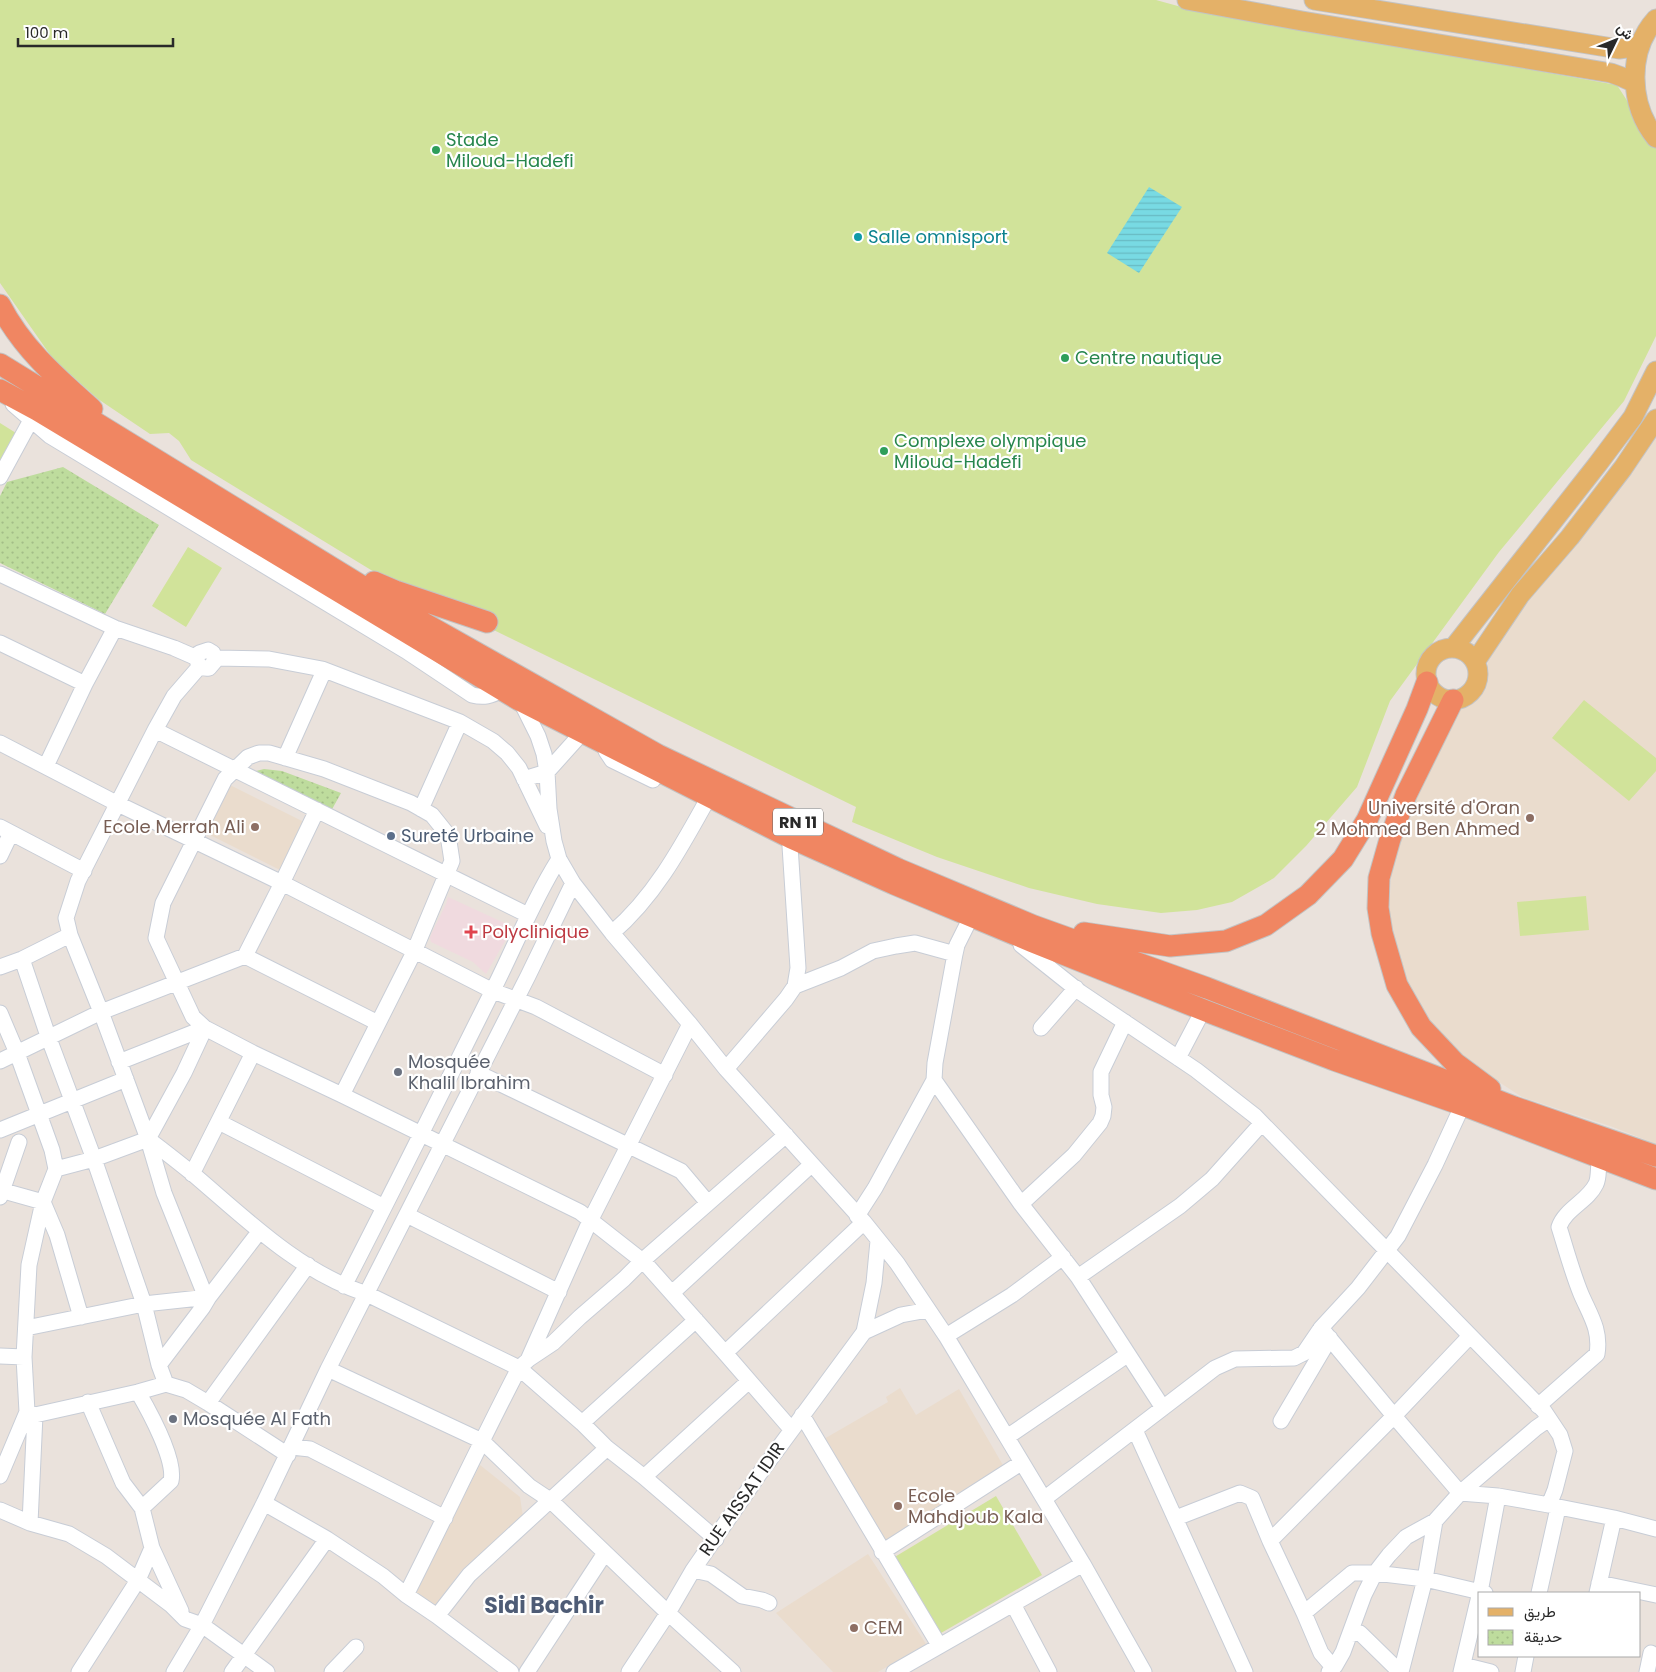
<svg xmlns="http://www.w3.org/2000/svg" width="1656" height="1672" viewBox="0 0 1656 1672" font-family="Poppins,Vazirmatn,sans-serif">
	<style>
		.education { fill: #eadccd }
		.medical { fill: #f0dadf }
		.park { fill: url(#park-dots) }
		.pitch { fill: #d1e39a }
		.water { fill: url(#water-rules) }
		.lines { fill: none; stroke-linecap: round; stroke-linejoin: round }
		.minor-casing { stroke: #c8cdd6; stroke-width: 17 }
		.major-casing { stroke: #c3c3c3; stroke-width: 21 }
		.highway-casing { stroke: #c3c3c3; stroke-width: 23 }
		.minor { stroke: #fff; stroke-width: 15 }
		.major { stroke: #e4b168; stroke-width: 19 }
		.highway { stroke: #f08662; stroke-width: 21 }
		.leisure-dot { fill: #2e9e5b; stroke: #fff; stroke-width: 2 }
		.culture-dot { fill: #0f9aa8; stroke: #fff; stroke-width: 2 }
		.education-dot { fill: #8d6e63; stroke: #fff; stroke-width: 2 }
		.service-dot { fill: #5c6f8a; stroke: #fff; stroke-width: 2 }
		.health-dot { fill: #e0444e; stroke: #fff; stroke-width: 2 }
		.worship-dot { fill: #6b7280; stroke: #fff; stroke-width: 2 }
		.labels { text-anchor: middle; stroke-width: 4.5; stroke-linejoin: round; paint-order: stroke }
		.shield { fill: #fff; stroke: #696969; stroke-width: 1 }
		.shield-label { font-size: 16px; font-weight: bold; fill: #292929 }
		.leisure-label { font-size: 18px; fill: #27864d; stroke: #fff; text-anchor: start }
		.culture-label { font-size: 18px; fill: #0d838f; stroke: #fff; text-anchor: start }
		.education-label { font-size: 18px; fill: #785e54; stroke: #fff; text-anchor: end }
		.service-label { font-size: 18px; fill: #4e5e75; stroke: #fff; text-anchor: start }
		.health-label { font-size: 18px; fill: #be3a42; stroke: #fff; text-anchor: start }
		.worship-label { font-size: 18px; fill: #5b616d; stroke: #fff; text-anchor: start }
		.street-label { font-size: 18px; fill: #292929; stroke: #fff }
		.district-label { font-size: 22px; font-weight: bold; fill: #4e5c76; stroke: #fff }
	</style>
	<defs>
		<pattern id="park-dots" width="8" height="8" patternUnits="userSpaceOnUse" patternTransform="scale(1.25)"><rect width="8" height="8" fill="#bedc9d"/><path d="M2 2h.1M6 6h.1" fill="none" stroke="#a3bd87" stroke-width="1.8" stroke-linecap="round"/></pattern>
		<pattern id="water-rules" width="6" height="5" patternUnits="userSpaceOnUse" patternTransform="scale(1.25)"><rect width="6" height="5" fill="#78dae3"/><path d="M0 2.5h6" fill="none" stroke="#68bbc3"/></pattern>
	</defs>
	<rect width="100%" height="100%" fill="#eae2dc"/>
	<!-- education -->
	<path class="education" d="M 1656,419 L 1656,1144 L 1613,1127 L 1522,1097 L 1462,1058 L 1421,1011 L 1401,971 L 1389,916 L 1392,862 L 1443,719 L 1486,687 L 1489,641 Z
		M 230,785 L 304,822 L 280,870 L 206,833 Z
		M 900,1388 L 916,1415 L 959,1389 L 1004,1467 L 879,1546 L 817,1443 L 888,1402 L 886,1397 Z
		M 480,1465 L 520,1497 L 523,1517 L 461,1571 L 434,1607 L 415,1592 Z
		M 868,1554 L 926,1644 L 878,1672 L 833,1672 L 776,1613 Z"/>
	<!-- medical -->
	<path class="medical" d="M 448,897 L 513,927 L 486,974 L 473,962 L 431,942 L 430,937 L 446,904 Z"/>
	<!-- park -->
	<path class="park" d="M 63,467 L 159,525 L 105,614 L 0,563 L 0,496 L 7,482 Z
		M 264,769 L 282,771 L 341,793 L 330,813 L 251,775 L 256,771 Z"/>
	<!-- pitch -->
	<path class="pitch" d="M 0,0 L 1156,0 L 1185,8 L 1617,85 L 1656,146 L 1656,336 L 1624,401 L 1499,552 L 1390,701 L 1357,787 L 1306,846 L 1274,878 L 1232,902 L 1197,910 L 1161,913 L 1097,904 L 1029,888 L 937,857 L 852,822 L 856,807 L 371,570 L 191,460 L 179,441 L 169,433 L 150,434 L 98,399 L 53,359 L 0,283 Z
		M 0,423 L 16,433 L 0,462 Z
		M 188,547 L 222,568 L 186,627 L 152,606 Z
		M 1584,700 L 1656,758 L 1656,771 L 1629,801 L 1552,738 Z
		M 1586,896 L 1589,930 L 1520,936 L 1517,902 Z
		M 996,1496 L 1042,1575 L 941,1633 L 893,1558 Z"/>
	<!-- water -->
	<path class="water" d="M 1149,187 L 1182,207 L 1139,273 L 1107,253 Z"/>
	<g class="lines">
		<!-- minor casing -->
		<g class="minor-casing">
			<path id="minor" d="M 13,404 L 50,436 L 406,651 L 472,695 C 484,698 491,696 502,690
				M 0,477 L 31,420
				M 0,574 L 115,628 L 174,648 L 197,658 C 197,665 202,669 209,668 L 215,661 L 213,653 L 208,650 L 199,653 L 197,658
				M 0,643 L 85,684
				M 215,658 L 269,659 L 322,669 L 460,722 L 493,741 L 507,753 L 519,768 L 547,826
				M 520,700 L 538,736 L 544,754 L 547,772 L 549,809 L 554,841 L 559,859 L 573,883 L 612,933 L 690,1024 L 726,1069 L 864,1222 L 897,1263 L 946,1336 L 1083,1564 L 1144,1672
				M 155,730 L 528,915
				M 0,743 L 118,804 L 282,883 L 493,991 L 536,1007 L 665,1075
				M 606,744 L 606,751 L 612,760 L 653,780
				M 285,758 L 323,673
				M 46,766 L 85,684 L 115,628
				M 524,779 L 547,772 L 582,733
				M 421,809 L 460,722
				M 0,827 L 84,871
				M 0,856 L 11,833
				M 612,933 C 653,898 679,851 705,804
				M 1021,945 L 1080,992 L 1196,1070 L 1255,1116 L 1544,1411 L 1560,1435 L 1565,1451 L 1555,1490 L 1549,1505
				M 245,956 L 282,883 L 317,810
				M 22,959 L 48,1036 L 94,1159 L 144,1304 L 159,1365 L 166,1384 L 186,1390 L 208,1403 L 288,1455
				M 0,967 L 22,959 L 70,935
				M 795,986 L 841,968 L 873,951 L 896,946 L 915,943 L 955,954
				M 0,1013 L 17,1053 L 52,1150 L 56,1169 L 43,1202 L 29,1265 L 24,1357 L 27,1412 L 0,1476
				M 1041,1028 L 1076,988
				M 1178,1058 L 1200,1016
				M 0,1061 L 101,1012 L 245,956 L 378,1023
				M 119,1062 L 205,1028
				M 726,1069 L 786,999 L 795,986 L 798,968 L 790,846
				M 478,1073 L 681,1171 L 708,1203
				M 934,1080 L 1021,1204 L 1078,1277 L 1163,1408
				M 342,1095 L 414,952 L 452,861 L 448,835 L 432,815 L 411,803 L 324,769 L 269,753 L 259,753 L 248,757 L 225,779 L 163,903 L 156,938 L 193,1017 L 205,1028 L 253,1053 L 342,1095 L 580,1212 L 645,1263 L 725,1353 L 791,1429
				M 219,1122 L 384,1207
				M 0,1130 L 126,1079
				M 148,1139 C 163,1150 178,1162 193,1174 C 246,1219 299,1272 367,1294 L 519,1368 L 582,1423 L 607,1448 L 644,1477 L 716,1539
				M 56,1169 L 94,1159 L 148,1139 L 184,1073 L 205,1028
				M 192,1174 L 253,1053
				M 0,1190 L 43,1202 L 57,1235 L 81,1317
				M 0,1197 L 19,1142
				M 1021,1204 L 1074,1155 L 1100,1123 L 1103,1116 L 1104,1107 L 1101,1095 L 1101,1072 L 1125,1022
				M 407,1215 L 559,1292
				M 857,1216 L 875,1188 L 934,1080 L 935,1063 L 955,954 L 957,945 L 967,925
				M 1078,1277 L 1180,1206 L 1212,1179 L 1262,1123
				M 344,1286 C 394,1189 442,1092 491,994 C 514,949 532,902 559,859
				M 672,1293 L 811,1165
				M 26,1328 L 144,1304 L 209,1297 L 203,1290 L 164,1193 L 148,1139 L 101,1012 L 70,935 L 66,918 L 78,881 L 155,730 L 174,696 L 200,666
				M 1321,1328 L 1394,1416 L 1460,1493 L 1536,1428 L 1549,1419
				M 864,1332 L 901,1315 L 928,1310
				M 946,1336 L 1012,1295 L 1063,1257
				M 725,1353 L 864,1222
				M 0,1356 L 24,1357
				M 529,1359 L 553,1343 L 580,1317 L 624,1279 L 642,1261 L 786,1135
				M 159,1365 L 203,1307 L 209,1297 L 259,1232
				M 328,1369 L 482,1441 L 529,1486 L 550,1500 L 668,1613 L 733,1672
				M 138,1392 C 149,1411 176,1460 171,1481 L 142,1508
				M 88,1402 L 123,1483 L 142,1508 L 152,1548 L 181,1611
				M 208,1403 L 308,1265
				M 1538,1406 L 1597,1354 C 1601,1330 1590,1315 1581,1294 C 1572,1272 1566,1249 1559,1227 C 1565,1209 1588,1201 1596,1184 C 1599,1178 1598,1169 1599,1163
				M 27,1412 L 35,1415 L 138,1392 L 166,1384
				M 802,1415 L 939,1645
				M 1281,1421 L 1330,1338
				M 582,1423 L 696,1320
				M 1135,1430 L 1245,1672
				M 1007,1437 L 1127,1355
				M 292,1447 L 310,1449 L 445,1518
				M 644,1477 L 749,1381
				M 1044,1499 L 1215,1368 L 1235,1359 L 1294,1358 L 1304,1353 L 1321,1328 L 1358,1288 L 1398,1236 L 1435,1165 L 1458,1115
				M 264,1503 L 327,1539 L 383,1576 L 406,1595 L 437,1616 L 511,1672
				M 0,1510 L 30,1523 L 69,1534 L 106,1556 L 171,1605 L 185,1619 L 202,1625 L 267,1672
				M 1176,1518 L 1240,1493 L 1252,1498 L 1270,1541 L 1304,1613 L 1321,1653 L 1333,1667
				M 30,1523 L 35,1415
				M 1270,1541 L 1394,1416 L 1470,1336
				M 882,1552 L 1021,1463
				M 693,1570 L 711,1574 L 742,1596 L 762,1600 L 769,1603
				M 1599,1583 L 1656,1595
				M 1539,1593 L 1558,1508
				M 1597,1593 L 1614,1518
				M 406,1595 C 444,1520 480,1443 519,1368 L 528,1360 L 589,1223 L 690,1024
				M 1013,1604 L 1049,1672
				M 1304,1613 L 1352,1573 L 1375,1573 L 1425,1579 L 1485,1593
				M 437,1616 L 469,1575 L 607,1448
				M 1351,1634 L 1360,1633 L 1400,1672
				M 1463,1665 L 1491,1672
				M 79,1672 L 138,1580 L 152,1548
				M 174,1672 L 202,1625 L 264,1503 L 328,1369 L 528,976 L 573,883
				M 232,1672 L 327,1539
				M 332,1672 L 356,1647
				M 527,1672 L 605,1553
				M 629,1672 L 668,1613 L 693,1570 L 760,1473 L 864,1332 L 874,1283 L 878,1241
				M 894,1672 L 1083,1564
				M 1329,1672 L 1335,1666 L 1343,1652 L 1364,1595 L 1375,1573 L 1389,1555 L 1406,1537 L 1435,1521 L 1460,1493 L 1498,1496 L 1549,1505 L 1614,1518 L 1656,1529
				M 1401,1672 L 1425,1579 L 1435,1521
				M 1461,1672 L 1480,1592 L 1498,1496
				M 1523,1672 L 1526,1656
				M 1647,1672 L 1651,1653"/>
		</g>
		<!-- major casing -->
		<g class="major-casing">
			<path id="major" d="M 1187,0 L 1302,21 L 1611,73 L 1622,77 L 1635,83
				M 1314,0 L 1619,49 L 1640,46
				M 1656,19 C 1627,51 1629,105 1656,138
				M 1454,647 L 1597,465 L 1633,417 L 1656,371
				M1426 674a26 26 0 1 1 52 0a26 26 0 1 1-52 0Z
				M 1475,662 L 1520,595 L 1570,537 L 1623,468 L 1656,419"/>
		</g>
		<!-- highway casing -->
		<g class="highway-casing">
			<path id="highway" d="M 0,305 C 22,348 57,378 92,409
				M 0,364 L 404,612 L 658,755 L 898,869 L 1034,926 L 1207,988 L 1514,1107 L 1656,1156
				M 0,390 L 37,410 L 519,700 L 791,838 L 894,884 L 1033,942 L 1206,1011 L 1334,1060 L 1468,1107 L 1656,1179
				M 374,582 L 395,591 L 487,622
				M 1453,700 L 1406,795 L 1390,839 L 1379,878 L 1378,908 L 1382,933 L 1397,985 L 1421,1027 L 1455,1063 L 1490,1089
				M 1084,933 L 1170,946 L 1226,941 L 1266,925 L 1308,895 L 1343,859 L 1367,820 L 1417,709 L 1427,682"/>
		</g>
		<!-- minor -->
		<use href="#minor" class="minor"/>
		<!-- major -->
		<use href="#major" class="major"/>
		<!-- highway -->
		<use href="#highway" class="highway"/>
	</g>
	<!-- markers -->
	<g class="leisure-dot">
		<circle cx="436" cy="150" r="5"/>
		<circle cx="1065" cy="358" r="5"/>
		<circle cx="884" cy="451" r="5"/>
	</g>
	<circle class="culture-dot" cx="858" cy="237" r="5"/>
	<g class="education-dot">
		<circle cx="1530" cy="818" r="5"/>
		<circle cx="255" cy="827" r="5"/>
		<circle cx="898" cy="1506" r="5"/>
		<circle cx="854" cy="1628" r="5"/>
	</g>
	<circle class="service-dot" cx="391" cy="836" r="5"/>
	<path class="health-dot" d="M468.5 924.5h5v5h5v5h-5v5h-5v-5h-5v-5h5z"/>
	<g class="worship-dot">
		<circle cx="398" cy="1072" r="5"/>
		<circle cx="173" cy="1419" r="5"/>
	</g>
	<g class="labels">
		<!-- shield labels -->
		<rect class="shield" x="773" y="808.5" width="50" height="27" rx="4"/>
		<g class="shield-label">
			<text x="798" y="828">RN 11</text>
		</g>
		<!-- leisure labels -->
		<g class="leisure-label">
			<text x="446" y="146">Stade<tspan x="446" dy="21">Miloud-Hadefi</tspan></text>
			<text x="1075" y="364">Centre nautique</text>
			<text x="894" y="447">Complexe olympique<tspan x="894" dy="21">Miloud-Hadefi</tspan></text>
		</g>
		<!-- culture labels -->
		<g class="culture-label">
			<text x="868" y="243">Salle omnisport</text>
		</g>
		<!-- education labels -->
		<g class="education-label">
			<text x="1520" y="814">Université d'Oran<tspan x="1520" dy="21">2 Mohmed Ben Ahmed</tspan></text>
			<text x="245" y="833">Ecole Merrah Ali</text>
			<text x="908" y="1502" text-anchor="start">Ecole<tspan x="908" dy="21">Mahdjoub Kala</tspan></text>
			<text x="864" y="1634" text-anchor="start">CEM</text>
		</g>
		<!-- service labels -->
		<g class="service-label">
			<text x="401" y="842">Sureté Urbaine</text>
		</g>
		<!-- health labels -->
		<g class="health-label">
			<text x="482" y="938">Polyclinique</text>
		</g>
		<!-- worship labels -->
		<g class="worship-label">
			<text x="408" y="1068">Mosquée<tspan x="408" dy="21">Khalil Ibrahim</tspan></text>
			<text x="183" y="1425">Mosquée Al Fath</text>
		</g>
		<!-- street labels -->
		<g class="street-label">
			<text transform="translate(742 1499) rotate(-55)" y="6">RUE AISSAT IDIR</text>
		</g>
		<!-- district labels -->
		<g class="district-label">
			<text x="544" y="1613">Sidi Bachir</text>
		</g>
	</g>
	<!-- legend -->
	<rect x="1478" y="1592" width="162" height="65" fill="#ffffff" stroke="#a9a9a9"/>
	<rect x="1488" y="1608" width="25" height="8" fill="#e4b168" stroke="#a9a9a9"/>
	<text x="1524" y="1617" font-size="15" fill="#292929">طريق</text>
	<rect x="1488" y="1630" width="25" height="15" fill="url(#park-dots)" stroke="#a9a9a9"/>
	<text x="1524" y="1642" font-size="15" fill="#292929">حديقة</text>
	<!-- north arrow -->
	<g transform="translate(1616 40) rotate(47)" stroke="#ffffff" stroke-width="4" paint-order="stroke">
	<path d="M0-4L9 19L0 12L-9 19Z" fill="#292929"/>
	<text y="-8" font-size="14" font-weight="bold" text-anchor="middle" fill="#292929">ش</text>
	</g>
	<!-- scale -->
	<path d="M18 38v8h155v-8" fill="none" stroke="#292929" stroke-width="2.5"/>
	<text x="25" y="38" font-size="15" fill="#292929" stroke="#ffffff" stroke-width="4" paint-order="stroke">100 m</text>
</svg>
